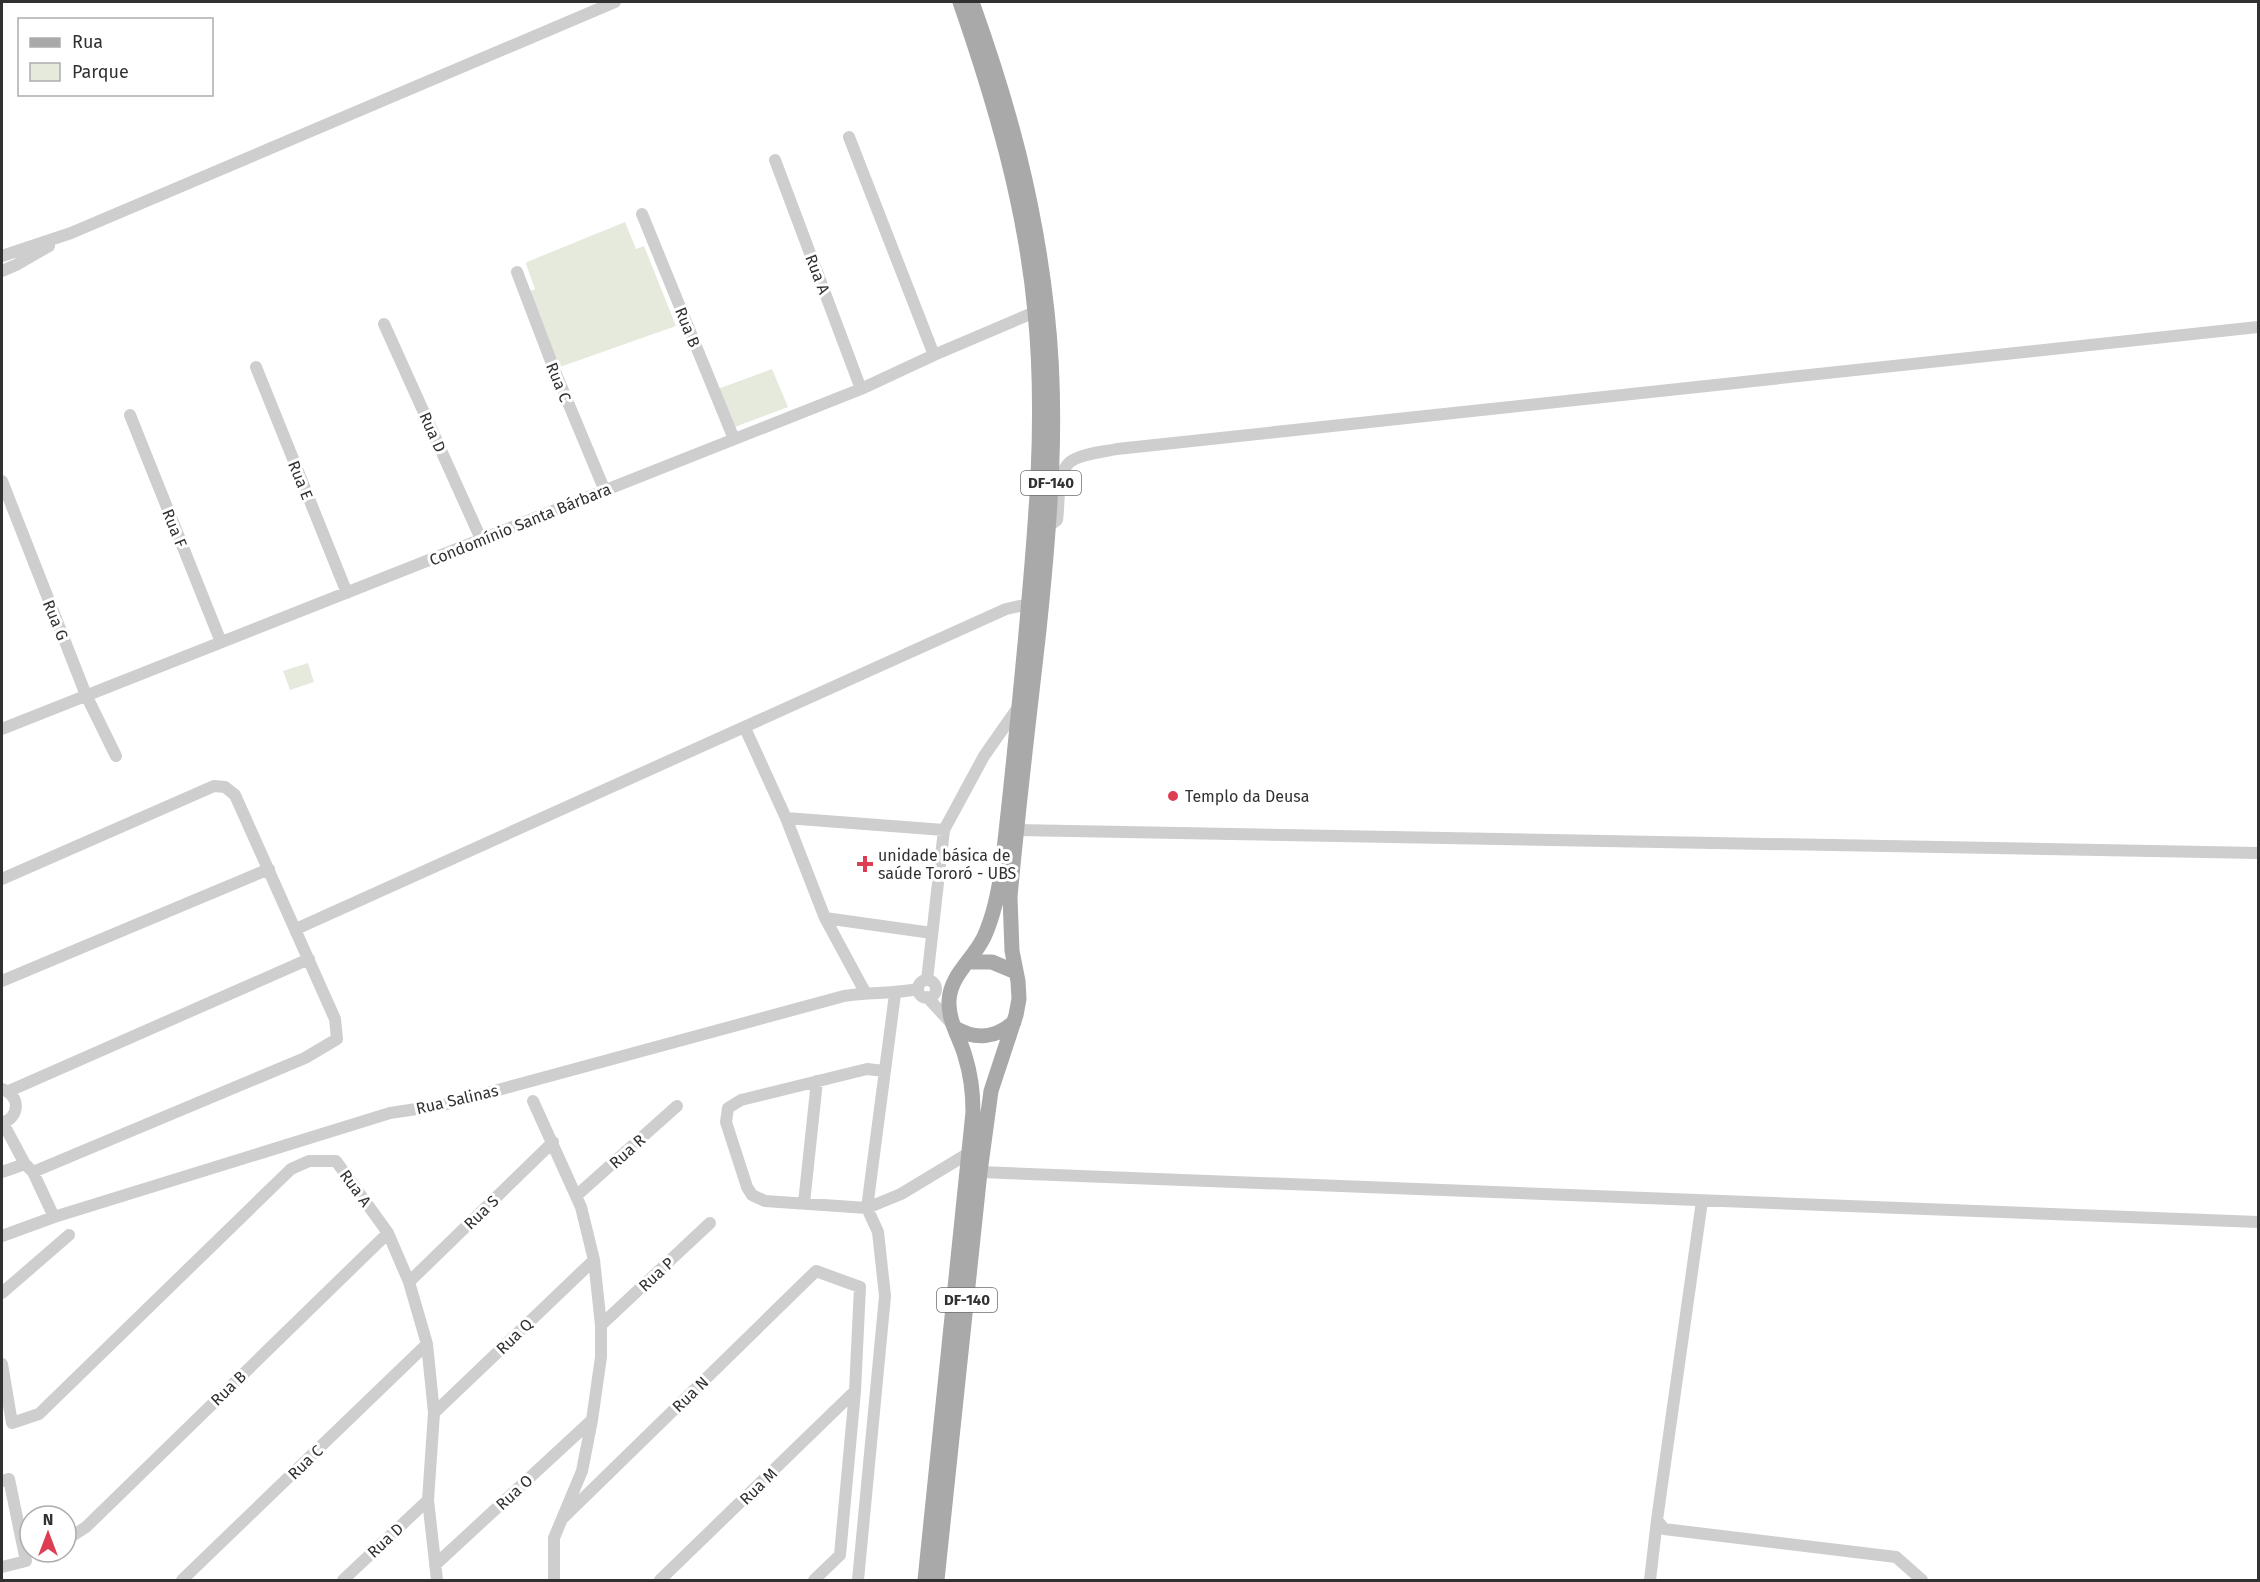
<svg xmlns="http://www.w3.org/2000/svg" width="2260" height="1582" viewBox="0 0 2260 1582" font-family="'Fira Sans',sans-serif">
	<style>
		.green { fill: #e5eadd }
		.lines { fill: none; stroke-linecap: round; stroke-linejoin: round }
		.minor { stroke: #cecece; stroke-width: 12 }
		.major { stroke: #a9a9a9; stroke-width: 15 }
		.poi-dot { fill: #dd3e54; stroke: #fff; stroke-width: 2 }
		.labels { text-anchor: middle; stroke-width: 6; stroke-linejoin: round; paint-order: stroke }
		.shield { fill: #fff; stroke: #6f6f6f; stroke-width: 1.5 }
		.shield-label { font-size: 15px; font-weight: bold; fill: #313131 }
		.street-label { font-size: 16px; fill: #313131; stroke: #fff }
		.poi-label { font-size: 16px; fill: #313131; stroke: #fff; text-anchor: start }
	</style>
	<rect width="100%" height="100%" fill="#fff"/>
	<!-- green -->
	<path class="green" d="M 625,222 L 636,249 L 644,246 L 676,326 L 557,368 L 527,292 L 535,289 L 526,264 L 527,262 Z
		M 772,369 L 788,407 L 732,428 L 715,390 Z
		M 308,663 L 314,682 L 290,690 L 283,671 Z"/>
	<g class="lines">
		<!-- minor -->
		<path class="minor" d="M 849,137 L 934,355
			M 775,160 L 861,389
			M 642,214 L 734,439
			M 2,256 L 71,233 L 615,2
			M 2,271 L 16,265 L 49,246
			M 517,272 L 554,369 L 605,491
			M 384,324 L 481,539
			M 256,367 L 347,593
			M 130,415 L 221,642
			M 2,481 L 86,695 L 116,756
			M 1050,525 L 1057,520 C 1060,503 1055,467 1075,459 C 1087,453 1103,452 1117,449 L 2258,327
			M 745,728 L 786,818 L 825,918 L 865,992
			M 2,729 L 861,389 L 934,355 L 1035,312
			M 786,818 L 944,830
			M 1017,830 L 2258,853
			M 2,879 L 214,786 L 225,787 L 235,795 L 335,1019 L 337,1039 L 305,1058 L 33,1172
			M 825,918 L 932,933
			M 296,929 L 1006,609 L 1029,604
			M 927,980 L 944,830 L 984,756 L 1019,706
			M918 989a9 9 0 1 1 18 0a9 9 0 1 1-18 0Z
			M 2,981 L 269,869
			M 927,997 L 951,1023
			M 884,1071 L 867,1069 L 741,1100 L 728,1108 L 726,1122 L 747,1187 L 752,1195 L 765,1201 L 867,1208 L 901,1194 L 969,1153
			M 9,1091 L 309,959
			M 533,1101 L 581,1207 L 594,1260 L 601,1325 L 601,1357 L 592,1420 L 582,1471 L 554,1538 L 554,1580
			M 2,1123 C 20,1117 21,1096 2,1089
			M 3,1123 L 25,1164 L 33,1172 L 54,1217
			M 2,1172 L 25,1164
			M 980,1172 L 2258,1222
			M 576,1196 L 677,1106
			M 804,1203 L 817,1081
			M 2,1236 L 54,1217 L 390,1113 L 443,1105 L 844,996 C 869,992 893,994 918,989
			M 409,1282 L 553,1142
			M 2,1293 L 69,1235
			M 601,1325 L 710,1223
			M 2,1364 L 12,1423 L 39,1414 L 291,1169 L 309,1161 L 336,1161 L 388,1233 L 409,1282 L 427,1344 L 434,1413 L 428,1500 L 437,1580
			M 434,1413 L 594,1260
			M 2,1481 L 9,1479 L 26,1561 L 2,1567
			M 563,1518 L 816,1271 L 860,1287 L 855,1391 L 840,1555 L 814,1580
			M 1657,1520 L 1664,1529 L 1896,1557 L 1922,1580
			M 66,1540 L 86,1527 L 388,1233
			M 46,1554 L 49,1552
			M 435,1565 L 592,1420
			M 182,1580 L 427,1344
			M 343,1580 L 428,1500
			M 660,1580 L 855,1391
			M 858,1580 L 885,1296 L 878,1232 L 867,1208 L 895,994
			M 1650,1580 L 1657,1520 L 1702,1201"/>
		<!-- major -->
		<path class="major" d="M 969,962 L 992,962 L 1016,972
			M 955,1028 C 975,1040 996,1038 1014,1022
			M 925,1580 L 973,1112 C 973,1092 971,1075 965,1056 C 960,1038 948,1021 949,1001 C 950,975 973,960 984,937 C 994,915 999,890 1002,866 C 1011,792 1018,718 1025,644 C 1035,533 1046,423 1035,312 C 1025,205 995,103 960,2
			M 937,1580 L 980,1172 L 991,1091 L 1016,1015 L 1019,999 L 1018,981 L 1012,951 L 1010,897 C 1018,808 1029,719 1039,630 C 1050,524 1059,417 1047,311 C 1035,201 1009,105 972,2"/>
	</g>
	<!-- markers -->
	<g class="poi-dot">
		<circle cx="1173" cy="796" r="6"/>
		<path d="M862 855h6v6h6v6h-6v6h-6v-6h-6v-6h6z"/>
	</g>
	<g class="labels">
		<!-- shield labels -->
		<g class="shield">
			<rect x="1021" y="471" width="60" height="24" rx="4.5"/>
			<rect x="937" y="1288" width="60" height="24" rx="4.5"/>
		</g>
		<g class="shield-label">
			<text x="1051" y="488">DF-140</text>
			<text x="967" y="1305">DF-140</text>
		</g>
		<!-- street labels -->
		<g class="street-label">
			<text transform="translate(818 274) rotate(69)" y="6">Rua A</text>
			<text transform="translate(688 327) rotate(68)" y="6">Rua B</text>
			<text transform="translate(559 382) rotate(68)" y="6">Rua C</text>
			<text transform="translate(433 432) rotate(66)" y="6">Rua D</text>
			<text transform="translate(301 480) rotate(68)" y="6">Rua E</text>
			<text transform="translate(520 524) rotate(-22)" y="6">Condomínio Santa Bárbara</text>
			<text transform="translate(175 528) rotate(68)" y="6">Rua F</text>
			<text transform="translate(56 620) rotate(68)" y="6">Rua G</text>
			<text transform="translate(457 1099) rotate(-13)" y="6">Rua Salinas</text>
			<text transform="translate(627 1151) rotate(-42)" y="6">Rua R</text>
			<text transform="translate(356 1188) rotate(54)" y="6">Rua A</text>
			<text transform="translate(481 1212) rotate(-44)" y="6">Rua S</text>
			<text transform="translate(656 1274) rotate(-43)" y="6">Rua P</text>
			<text transform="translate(514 1336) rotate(-44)" y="6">Rua Q</text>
			<text transform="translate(228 1388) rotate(-44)" y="6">Rua B</text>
			<text transform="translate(690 1394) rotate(-44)" y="6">Rua N</text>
			<text transform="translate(305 1462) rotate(-44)" y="6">Rua C</text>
			<text transform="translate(758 1486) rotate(-44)" y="6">Rua M</text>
			<text transform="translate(514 1492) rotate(-43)" y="6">Rua O</text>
			<text transform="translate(385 1540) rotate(-43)" y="6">Rua D</text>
		</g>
		<!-- poi labels -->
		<g class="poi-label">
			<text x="1185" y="802">Templo da Deusa</text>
			<text x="878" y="861">unidade básica de<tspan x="878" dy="18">saúde Tororó - UBS</tspan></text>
		</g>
	</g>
	<!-- border -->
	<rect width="2260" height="1582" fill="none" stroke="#313131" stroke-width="6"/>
	<!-- legend -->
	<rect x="18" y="18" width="195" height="78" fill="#ffffff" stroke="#adadad" stroke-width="1.5"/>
	<rect x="30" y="38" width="30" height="9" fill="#a9a9a9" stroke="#adadad" stroke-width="1.5"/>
	<text x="72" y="48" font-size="18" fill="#313131">Rua</text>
	<rect x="30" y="63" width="30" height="18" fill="#e5eadd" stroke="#adadad" stroke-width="1.5"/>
	<text x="72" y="78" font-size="18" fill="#313131">Parque</text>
	<!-- north arrow -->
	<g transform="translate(48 1534)"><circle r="28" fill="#ffffff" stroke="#adadad" stroke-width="1.5"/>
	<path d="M0-4.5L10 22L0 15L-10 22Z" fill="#dd3e54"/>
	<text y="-9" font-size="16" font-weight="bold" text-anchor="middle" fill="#313131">N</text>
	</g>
</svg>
